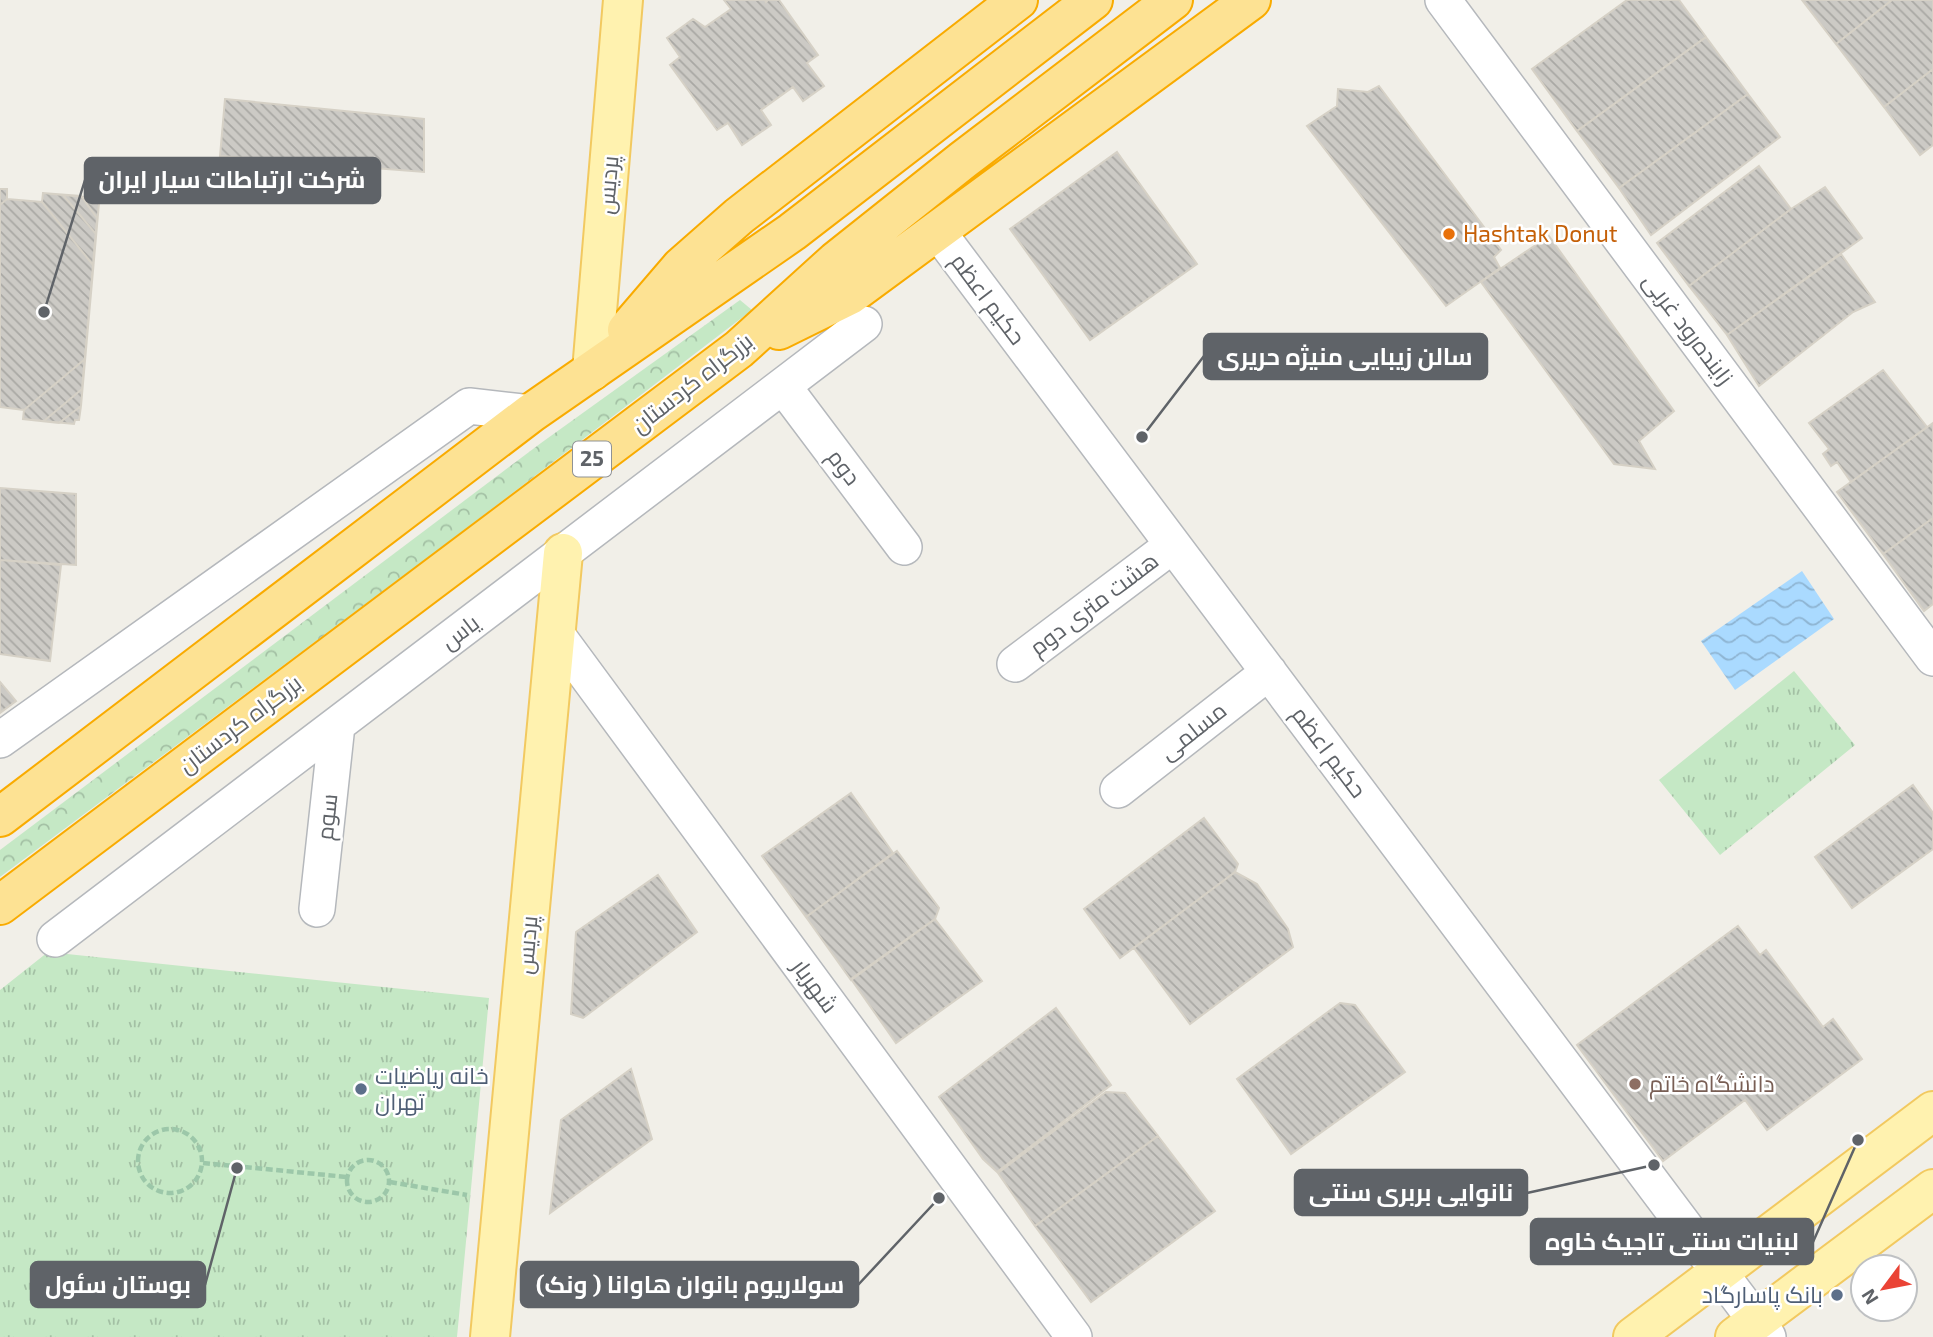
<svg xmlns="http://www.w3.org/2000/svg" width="1933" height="1337" viewBox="0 0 1933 1337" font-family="'Exo 2',Cairo,sans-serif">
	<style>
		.forest { fill: url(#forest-crowns) }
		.park { fill: url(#park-tufts) }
		.water { fill: url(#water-waves) }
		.building { fill: url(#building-back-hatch); stroke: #d6d1c6; stroke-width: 2 }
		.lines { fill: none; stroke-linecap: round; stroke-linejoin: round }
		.minor-casing { stroke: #b5b8bc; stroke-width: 38 }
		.major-casing { stroke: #f2c960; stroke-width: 42 }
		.highway-casing { stroke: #f9ab00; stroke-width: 42 }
		.path { stroke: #9cc7a9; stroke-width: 4.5; stroke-dasharray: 7 3.5; stroke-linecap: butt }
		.minor { stroke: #fff; stroke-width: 35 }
		.major { stroke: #fff2af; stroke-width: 38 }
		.highway { stroke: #fde293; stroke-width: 38 }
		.food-dot { fill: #e8710a; stroke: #fff; stroke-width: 2.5 }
		.education-dot { fill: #8d6e63; stroke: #fff; stroke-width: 2.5 }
		.service-dot { fill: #5c6f8a; stroke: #fff; stroke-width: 2.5 }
		.labels { text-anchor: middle; stroke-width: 5; stroke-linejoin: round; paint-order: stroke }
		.shield { fill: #fff; stroke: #8f9295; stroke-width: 2 }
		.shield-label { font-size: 21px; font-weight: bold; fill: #5f6368 }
		.street-label { font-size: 23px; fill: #5f6368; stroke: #fff }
		.food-label { font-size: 23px; fill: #c56008; stroke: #fff; text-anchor: start }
		.service-label { font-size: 23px; fill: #4e5e75; stroke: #fff; text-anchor: start }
		.education-label { font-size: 23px; fill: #785e54; stroke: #fff; text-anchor: start }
		.leader { fill: none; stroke: #5f6368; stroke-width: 2.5 }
		.callout-dot { fill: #5f6368; stroke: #fff; stroke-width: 2.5 }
		.callout { fill: #5f6368; stroke: #5f6368; stroke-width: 2.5 }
		.callout-label { font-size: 24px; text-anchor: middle; font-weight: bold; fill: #fff }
	</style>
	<defs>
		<pattern id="forest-crowns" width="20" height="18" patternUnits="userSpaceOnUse" patternTransform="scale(1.75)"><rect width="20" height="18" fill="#c5e8c5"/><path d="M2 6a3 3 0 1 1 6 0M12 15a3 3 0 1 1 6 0" fill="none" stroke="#a3c0a4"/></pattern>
		<pattern id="park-tufts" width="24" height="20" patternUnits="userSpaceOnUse" patternTransform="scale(1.75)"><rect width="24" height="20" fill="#c5e8c5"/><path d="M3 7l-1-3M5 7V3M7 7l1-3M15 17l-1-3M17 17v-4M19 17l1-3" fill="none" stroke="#a3c0a4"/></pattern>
		<pattern id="water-waves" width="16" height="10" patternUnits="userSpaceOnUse" patternTransform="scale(1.75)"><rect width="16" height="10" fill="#aadaff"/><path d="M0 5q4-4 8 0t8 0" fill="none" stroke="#8eb4d2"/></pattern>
		<pattern id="building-back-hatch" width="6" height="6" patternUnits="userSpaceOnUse" patternTransform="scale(1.75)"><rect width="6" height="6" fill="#cccac5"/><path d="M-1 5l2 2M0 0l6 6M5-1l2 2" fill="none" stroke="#a9a8a4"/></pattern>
	</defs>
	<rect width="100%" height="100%" fill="#f1efe8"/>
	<!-- forest -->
	<path class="forest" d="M 740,300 L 752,310 L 451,540 L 0,877 L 0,850 L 541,443 Z"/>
	<!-- park -->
	<path class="park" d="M 1794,671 L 1855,745 L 1720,855 L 1659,780 Z
		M 48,952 L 489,998 L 457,1337 L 0,1337 L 0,990 Z"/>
	<!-- water -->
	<path class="water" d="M 1802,571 L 1834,619 L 1735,690 L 1701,641 Z"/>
	<!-- building -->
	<path class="building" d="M 724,0 L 765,0 L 766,2 L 768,0 L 779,0 L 818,55 L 807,63 L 824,86 L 803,101 L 793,87 L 761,110 L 771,125 L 742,145 L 728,123 L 717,130 L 670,65 L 680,57 L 667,38 L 693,19 L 705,27 L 731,9 Z
		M 1627,0 L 1679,0 L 1706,37 L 1577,131 L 1532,69 Z
		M 1802,0 L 1892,0 L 1836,44 Z
		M 1892,0 L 1933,0 L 1933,69 L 1884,107 L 1836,44 Z
		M 1706,37 L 1748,94 L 1619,188 L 1577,131 Z
		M 1933,69 L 1933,145 L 1920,155 L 1884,107 Z
		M 1379,86 L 1501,250 L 1494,257 L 1500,268 L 1446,306 L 1307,126 L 1337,106 L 1338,89 L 1368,92 Z
		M 1748,94 L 1780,137 L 1651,235 L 1619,188 Z
		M 225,99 L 424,119 L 424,172 L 220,156 Z
		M 1117,152 L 1197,264 L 1090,340 L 1010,229 Z
		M 1759,166 L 1791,209 L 1689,286 L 1657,243 Z
		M 1825,187 L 1862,238 L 1727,335 L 1689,286 L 1791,209 Z
		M 0,189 L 7,189 L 7,199 L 42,202 L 43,193 L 63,195 L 96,234 L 82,389 L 44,421 L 23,419 L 24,410 L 0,407 Z
		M 0,189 L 7,189 L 7,199 L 42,202 L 43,193 L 81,196 L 97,218 L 81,406 L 59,423 L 23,419 L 24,410 L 0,407 Z
		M 0,189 L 7,189 L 7,199 L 42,202 L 43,193 L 95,198 L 94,202 L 99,203 L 81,406 L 79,420 L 75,420 L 74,424 L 23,419 L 24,410 L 0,407 Z
		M 7,199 L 42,202 L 93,265 L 85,359 L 24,410 L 0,407 L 0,205 Z
		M 1549,236 L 1674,411 L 1639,441 L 1655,469 L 1614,464 L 1481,282 Z
		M 1841,254 L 1875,302 L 1853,312 L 1759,386 L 1727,335 Z
		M 1883,370 L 1927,427 L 1851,482 L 1837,462 L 1831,466 L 1823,454 L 1829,449 L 1809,423 Z
		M 1933,423 L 1933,518 L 1883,554 L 1837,492 Z
		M 0,488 L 76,494 L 76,565 L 0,560 Z
		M 1933,518 L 1933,604 L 1924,611 L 1883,554 Z
		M 0,560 L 61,565 L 50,661 L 0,654 Z
		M 0,682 L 16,701 L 0,713 Z
		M 1913,785 L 1933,813 L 1933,849 L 1852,908 L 1815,857 Z
		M 851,793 L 893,853 L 806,917 L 762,856 Z
		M 1204,818 L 1238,864 L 1235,872 L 1120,958 L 1084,909 Z
		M 897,851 L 939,908 L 935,919 L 851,980 L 806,917 Z
		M 1235,872 L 1257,884 L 1288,929 L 1293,947 L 1190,1024 L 1134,948 Z
		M 658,875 L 697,932 L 583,1018 L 571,1014 L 576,932 Z
		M 935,919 L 982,981 L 896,1043 L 851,979 Z
		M 1738,926 L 1760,955 L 1766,950 L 1823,1027 L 1833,1019 L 1862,1059 L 1767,1130 L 1745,1100 L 1663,1161 L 1577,1045 Z
		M 1340,1003 L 1355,1005 L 1405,1072 L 1291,1154 L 1237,1079 Z
		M 1056,1008 L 1111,1085 L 997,1172 L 983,1159 L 939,1097 Z
		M 631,1069 L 652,1139 L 550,1213 L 561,1120 Z
		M 1106,1092 L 1125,1093 L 1158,1136 L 1035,1226 L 998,1173 Z
		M 1158,1136 L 1215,1211 L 1091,1302 L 1035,1226 Z"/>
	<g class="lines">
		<!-- minor casing -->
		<g class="minor-casing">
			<path id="minor" d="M 1443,0 L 1933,658
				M 938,232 L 1768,1337
				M 783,386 L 904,547
				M 557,635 L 1074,1337
				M 1015,664 L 1173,545
				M 0,740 L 469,406 L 531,413
				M 1118,790 L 1269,672
				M 317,909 L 337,725
				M 55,939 L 864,324"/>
		</g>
		<!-- major casing -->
		<g class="major-casing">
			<path id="major" d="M 592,371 L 623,0
				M 490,1337 L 563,553
				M 1633,1337 L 1933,1111
				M 1735,1337 L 1933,1189"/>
		</g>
		<!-- highway casing -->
		<g class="highway-casing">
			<path id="highway" d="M 627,330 L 681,267 L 739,216 L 1018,0
				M 779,330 L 850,295 L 1251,0
				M 0,817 L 531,413 L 792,232 L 1093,0
				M 0,905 L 739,349 L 836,261 L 963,160 L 1173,0"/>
		</g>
		<!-- path -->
		<path class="path" d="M138 1161a32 32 0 1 1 64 0a32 32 0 1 1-64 0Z
			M347 1181a21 21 0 1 1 42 0a21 21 0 1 1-42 0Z
			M 203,1163 L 347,1177
			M 390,1182 L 467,1195"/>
		<!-- minor -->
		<use href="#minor" class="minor"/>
		<!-- major -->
		<use href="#major" class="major"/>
		<!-- highway -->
		<use href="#highway" class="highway"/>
	</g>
	<!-- markers -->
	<circle class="food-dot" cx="1449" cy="234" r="7"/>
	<circle class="education-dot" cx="1635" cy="1084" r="7"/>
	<g class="service-dot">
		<circle cx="361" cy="1089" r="7"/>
		<circle cx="1837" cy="1295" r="7"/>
	</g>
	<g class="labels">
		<!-- shield labels -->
		<rect class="shield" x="573" y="441.5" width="38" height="35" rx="5"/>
		<g class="shield-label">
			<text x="592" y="466">25</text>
		</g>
		<!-- street labels -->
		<g class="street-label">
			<text transform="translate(608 185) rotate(-85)" y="8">پردیس</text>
			<text transform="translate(988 299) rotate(53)" y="8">حکیم اعظم</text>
			<text transform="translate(1688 329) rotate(53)" y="8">زاینده‌رود غربی</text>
			<text transform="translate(692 383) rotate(-38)" y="8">بزرگراه کردستان</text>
			<text transform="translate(844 467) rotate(53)" y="8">دوم</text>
			<text transform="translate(1094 604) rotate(-37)" y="8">هشت متری دوم</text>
			<text transform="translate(460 632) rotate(-37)" y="8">یاس</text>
			<text transform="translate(240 724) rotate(-37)" y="8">بزرگراه کردستان</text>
			<text transform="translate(1193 731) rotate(-38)" y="8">مسلمی</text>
			<text transform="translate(1329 752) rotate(53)" y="8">حکیم اعظم</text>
			<text transform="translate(327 817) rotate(-84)" y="8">سوم</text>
			<text transform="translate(527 945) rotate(-85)" y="8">پردیس</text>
			<text transform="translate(815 986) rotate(54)" y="8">شهریار</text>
		</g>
		<!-- food labels -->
		<g class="food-label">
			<text x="1463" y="242">Hashtak Donut</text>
		</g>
		<!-- service labels -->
		<g class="service-label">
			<text x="375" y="1084">خانه ریاضیات<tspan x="375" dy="26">تهران</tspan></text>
			<text x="1823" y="1303" text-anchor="end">بانک پاسارگاد</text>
		</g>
		<!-- education labels -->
		<g class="education-label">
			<text x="1649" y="1092">دانشگاه خاتم</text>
		</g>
	</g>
	<!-- callouts -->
	<path class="leader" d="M44 312L85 180M1142 437L1204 356M1654 1165L1527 1193M1858 1140L1813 1242M237 1168L205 1285M939 1198L858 1285"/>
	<g class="callout-dot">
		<circle cx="44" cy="312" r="7"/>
		<circle cx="1142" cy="437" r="7"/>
		<circle cx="1654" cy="1165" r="7"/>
		<circle cx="1858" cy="1140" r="7"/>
		<circle cx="237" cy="1168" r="7"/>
		<circle cx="939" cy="1198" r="7"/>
	</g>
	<g class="callout">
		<rect x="85" y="158" width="295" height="45" rx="7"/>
		<rect x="1204" y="334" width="283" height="45" rx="7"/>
		<rect x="1295" y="1170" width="232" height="45" rx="7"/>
		<rect x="1531" y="1219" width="282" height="45" rx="7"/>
		<rect x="31" y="1262" width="174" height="45" rx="7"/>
		<rect x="521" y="1262" width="337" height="45" rx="7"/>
	</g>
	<g class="callout-label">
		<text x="232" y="188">شرکت ارتباطات سیار ایران</text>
		<text x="1345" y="365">سالن زیبایی منیژه حریری</text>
		<text x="1411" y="1201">نانوایی بربری سنتی</text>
		<text x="1672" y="1250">لبنیات سنتی تاجیک خاوه</text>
		<text x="118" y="1293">بوستان سئول</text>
		<text x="690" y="1293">سولاریوم بانوان هاوانا ( ونک)</text>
	</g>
	<!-- north arrow -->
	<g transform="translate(1884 1288) rotate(238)"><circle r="33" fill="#ffffff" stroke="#bfc1c3" stroke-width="2"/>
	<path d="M0-5L12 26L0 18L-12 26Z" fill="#ea4335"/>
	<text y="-10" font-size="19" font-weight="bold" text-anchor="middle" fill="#5f6368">N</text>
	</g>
</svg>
